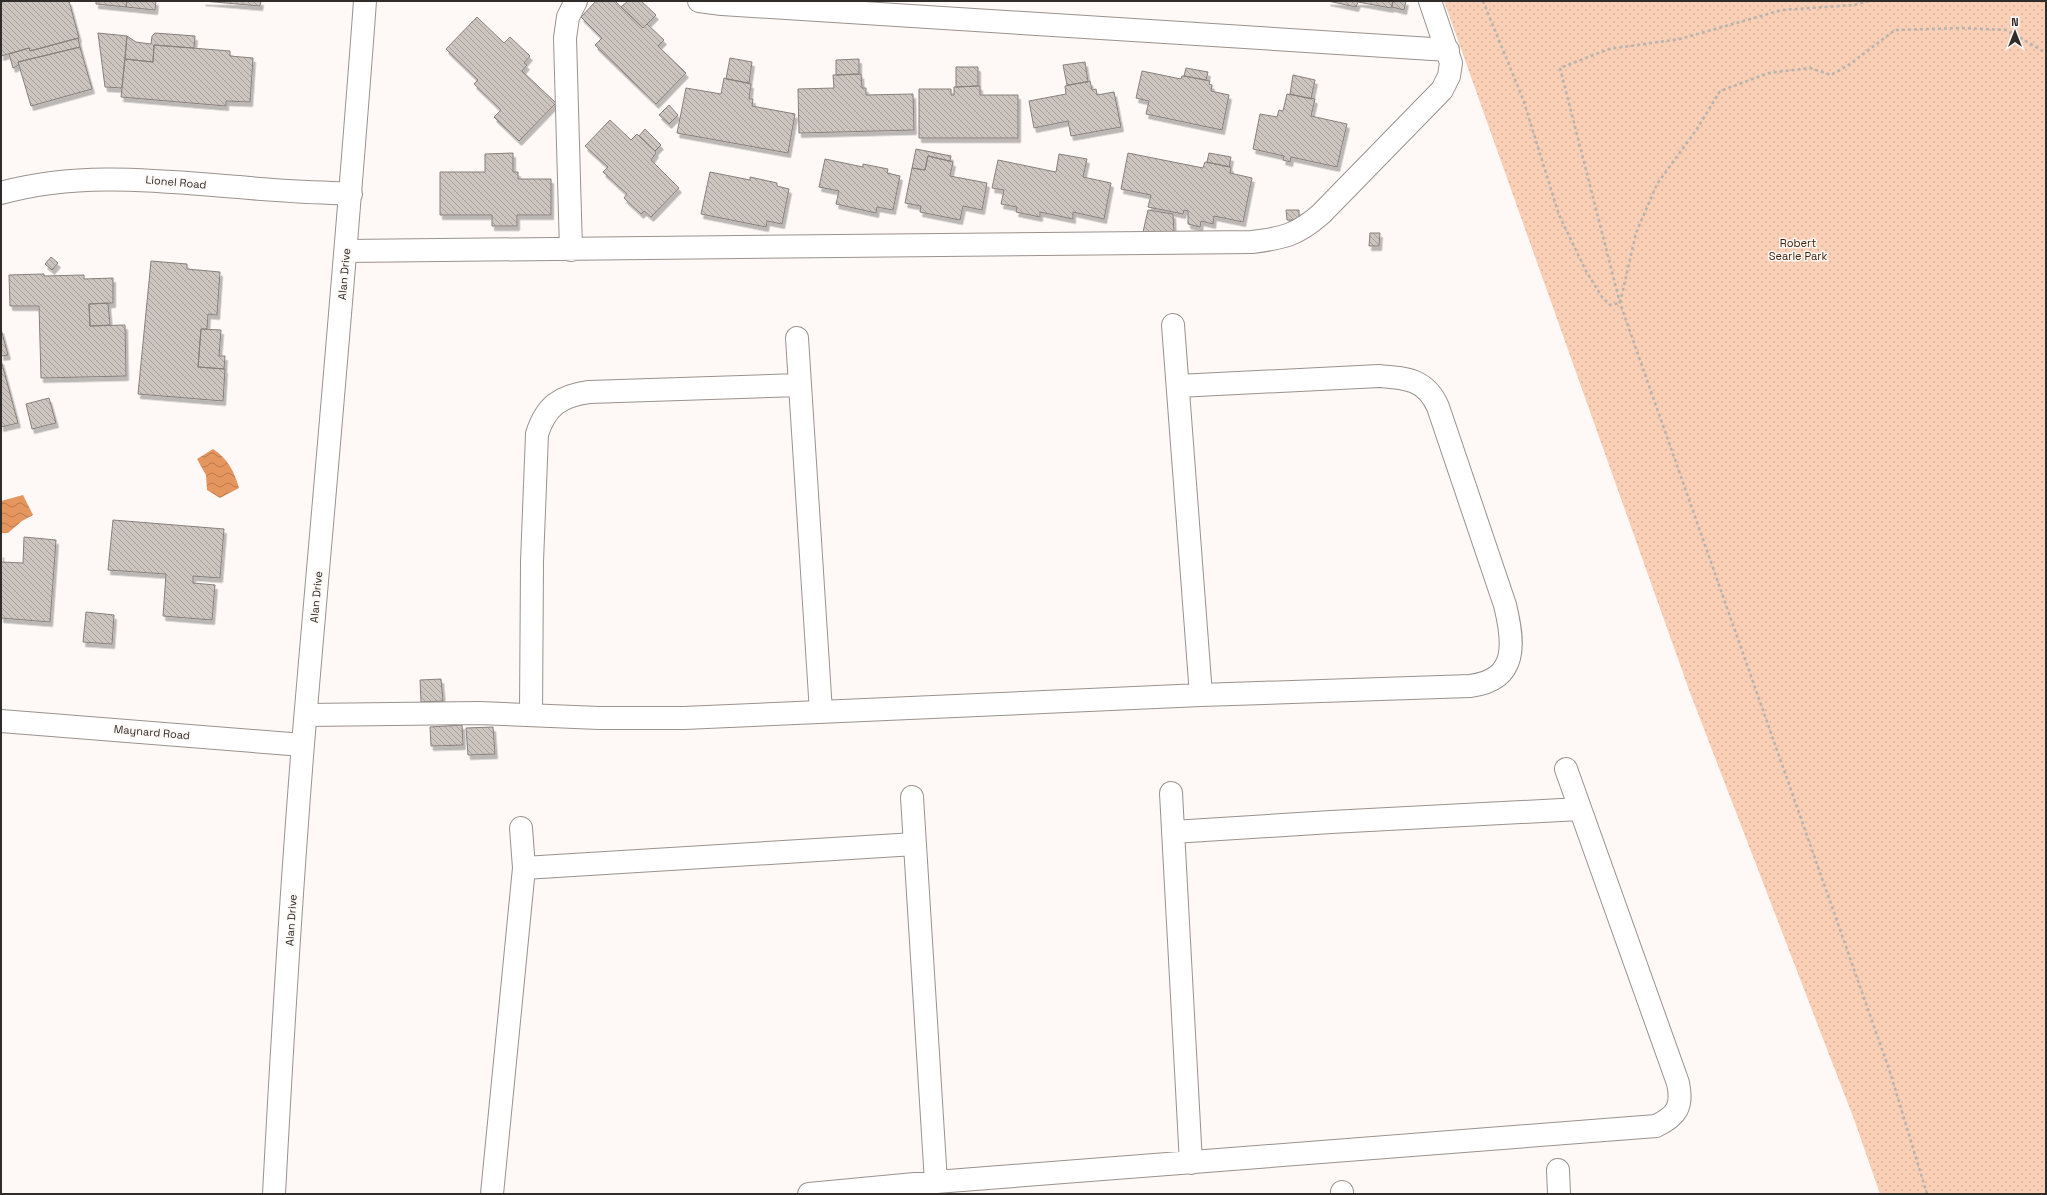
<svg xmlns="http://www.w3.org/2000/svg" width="2047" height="1195" viewBox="0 0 2047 1195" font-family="'Space Grotesk',sans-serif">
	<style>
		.park { fill: url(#park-dots) }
		.water { fill: url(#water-waves) }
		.building { fill: url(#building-back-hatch); stroke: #87807c; filter: url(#shadow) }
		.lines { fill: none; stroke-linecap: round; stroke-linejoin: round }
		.street-casing { stroke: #99928e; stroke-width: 24 }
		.path { stroke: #b7b3b0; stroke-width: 2.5; stroke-dasharray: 3 3; stroke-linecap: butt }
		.street { stroke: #fff; stroke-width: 22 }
		.labels { text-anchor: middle; stroke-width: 3; stroke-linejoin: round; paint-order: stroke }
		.street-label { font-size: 11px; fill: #2f2c2a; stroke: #fef9f6 }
		.park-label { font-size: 11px; fill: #42220a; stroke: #fef9f6 }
	</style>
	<defs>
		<pattern id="park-dots" width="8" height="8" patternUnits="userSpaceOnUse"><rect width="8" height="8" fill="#f9cfb5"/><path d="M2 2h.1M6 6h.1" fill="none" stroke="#d6b29c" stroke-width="1.8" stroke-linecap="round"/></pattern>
		<pattern id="water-waves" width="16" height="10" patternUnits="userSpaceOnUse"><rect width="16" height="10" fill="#e5955e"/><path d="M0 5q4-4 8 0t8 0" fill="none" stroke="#ba7a4e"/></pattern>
		<pattern id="building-back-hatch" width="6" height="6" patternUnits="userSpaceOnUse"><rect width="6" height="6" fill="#ccc4bf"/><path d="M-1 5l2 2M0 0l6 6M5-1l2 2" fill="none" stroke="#a69f9b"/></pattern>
		<filter id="shadow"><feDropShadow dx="2.5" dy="4.5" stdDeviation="0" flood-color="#0004"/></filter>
	</defs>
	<rect width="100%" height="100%" fill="#fef9f6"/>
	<!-- park -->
	<path class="park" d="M 1444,1 L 2046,1 L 2046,1194 L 1880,1194 L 1855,1122 L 1689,690 Z"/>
	<!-- water -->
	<path class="water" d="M 213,449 C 228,459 234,471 239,488 L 220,498 L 207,490 L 206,475 L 197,459 Z
		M 23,495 L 33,515 L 22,521 L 8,533 L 1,533 L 1,501 Z"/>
	<!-- building -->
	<path class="building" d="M 1,1 L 69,1 L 79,38 L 30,51 L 29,48 L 1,56 Z
		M 96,1 L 127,1 L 126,7 L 96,4 Z
		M 127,1 L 156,1 L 155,10 L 126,7 Z
		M 203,1 L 261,1 L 260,6 Z
		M 596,1 L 615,1 L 643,28 L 647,24 L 664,40 L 658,46 L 686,73 L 656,104 L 595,45 L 602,38 L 581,17 Z
		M 628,1 L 641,1 L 656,15 L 643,28 L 621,7 Z
		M 1328,1 L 1393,1 L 1391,8 L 1358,2 L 1356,7 Z
		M 1393,1 L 1406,1 L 1404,10 L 1392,7 Z
		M 477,17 L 504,43 L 510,37 L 530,56 L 524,63 L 527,65 L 522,71 L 556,103 L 519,141 L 494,117 L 501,110 L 474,84 L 478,80 L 446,49 Z
		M 98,33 L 127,36 L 122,88 L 105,87 Z
		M 155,33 L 195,36 L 194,48 L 154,45 L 153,62 L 125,59 L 127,36 L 136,42 L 151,44 L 152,36 Z
		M 78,38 L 80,47 L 18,62 L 19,65 L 13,68 L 9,54 L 29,48 L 30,51 Z
		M 154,45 L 230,51 L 230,56 L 253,58 L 250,102 L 226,101 L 226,106 L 121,97 L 125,59 L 153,62 Z
		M 80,47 L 92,89 L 31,106 L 18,62 Z
		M 730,58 L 752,62 L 749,83 L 726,79 Z
		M 859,59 L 859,74 L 836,75 L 836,60 Z
		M 1085,62 L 1088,82 L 1067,85 L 1063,65 Z
		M 956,67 L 978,67 L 978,86 L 956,87 Z
		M 1186,68 L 1208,72 L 1206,80 L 1184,76 Z
		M 1142,71 L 1181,79 L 1182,76 L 1184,76 L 1210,81 L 1209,84 L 1212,85 L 1211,91 L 1229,95 L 1222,130 L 1146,114 L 1149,101 L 1136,98 Z
		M 861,74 L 862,88 L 866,88 L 866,95 L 913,94 L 914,130 L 799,133 L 798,89 L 834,88 L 833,75 Z
		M 1293,75 L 1315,80 L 1311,99 L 1290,94 Z
		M 724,78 L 751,84 L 749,99 L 753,99 L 752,106 L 795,114 L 788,153 L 677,133 L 686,88 L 721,94 Z
		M 1090,81 L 1092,90 L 1096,89 L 1097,95 L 1114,92 L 1121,127 L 1071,136 L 1068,121 L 1034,128 L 1029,101 L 1066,94 L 1065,86 Z
		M 978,86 L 980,86 L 980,95 L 1018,95 L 1018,138 L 919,138 L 919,89 L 951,89 L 951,95 L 954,95 L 954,87 Z
		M 1287,94 L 1315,99 L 1311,116 L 1347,124 L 1337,167 L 1291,157 L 1290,162 L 1283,160 L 1284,156 L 1253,149 L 1260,114 L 1277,117 L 1279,110 L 1283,111 Z
		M 669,105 L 678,115 L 669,124 L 659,115 Z
		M 610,120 L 631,140 L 637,134 L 655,151 L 656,153 L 651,160 L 679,188 L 651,217 L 644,211 L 641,214 L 624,198 L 627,194 L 603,172 L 608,167 L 585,146 Z
		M 645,129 L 661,145 L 655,151 L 639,136 Z
		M 916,149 L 951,156 L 950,161 L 928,156 L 925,170 L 912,168 Z
		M 513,153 L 513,172 L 518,172 L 518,179 L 551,179 L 551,215 L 517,215 L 517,226 L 492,226 L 492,215 L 440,215 L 440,172 L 485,172 L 485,154 Z
		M 1128,153 L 1203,168 L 1205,162 L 1231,167 L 1230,173 L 1252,178 L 1243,222 L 1214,216 L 1213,224 L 1201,221 L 1200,227 L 1188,224 L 1188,211 L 1184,210 L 1183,214 L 1148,207 L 1151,195 L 1121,189 Z
		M 1209,153 L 1231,157 L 1229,167 L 1207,162 Z
		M 1059,154 L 1087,159 L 1083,177 L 1111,183 L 1104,219 L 1073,212 L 1073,219 L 1040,212 L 1040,217 L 1016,212 L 1017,207 L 1001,204 L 1004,190 L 992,188 L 998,160 L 1056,172 Z
		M 928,156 L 953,162 L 950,176 L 987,183 L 982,210 L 963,206 L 960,220 L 920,212 L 921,206 L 905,203 L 912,168 L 925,170 Z
		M 825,159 L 863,167 L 863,164 L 888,169 L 887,173 L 900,176 L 893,210 L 877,207 L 876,213 L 836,204 L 839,191 L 819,187 Z
		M 710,172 L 750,180 L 750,177 L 777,183 L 777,186 L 789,189 L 782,224 L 767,221 L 766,227 L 701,214 Z
		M 1148,210 L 1173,214 L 1174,232 L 1143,232 Z
		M 1286,210 L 1299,210 L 1299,220 L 1287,220 Z
		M 1370,233 L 1380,233 L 1379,246 L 1369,246 Z
		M 51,257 L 58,263 L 52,270 L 45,264 Z
		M 151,261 L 187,264 L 187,269 L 220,272 L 217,315 L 208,314 L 207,329 L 201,329 L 198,367 L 225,369 L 223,401 L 138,394 Z
		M 44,274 L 44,276 L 84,275 L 84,279 L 113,278 L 113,303 L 89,304 L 90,326 L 125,325 L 126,376 L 41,378 L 39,306 L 10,306 L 9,275 Z
		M 108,303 L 110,325 L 90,326 L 89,304 Z
		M 1,329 L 8,355 L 1,356 Z
		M 201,329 L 221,330 L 219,356 L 225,356 L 224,369 L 198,367 Z
		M 1,360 L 18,423 L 1,427 Z
		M 49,398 L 56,423 L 32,429 L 26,404 Z
		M 113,520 L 224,529 L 220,578 L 193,576 L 193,583 L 215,585 L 212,620 L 163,616 L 166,574 L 108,570 Z
		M 24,537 L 56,540 L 50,622 L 1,618 L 1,553 L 1,562 L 23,563 Z
		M 86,612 L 114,615 L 112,644 L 83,642 Z
		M 441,679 L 443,701 L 421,702 L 420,680 Z
		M 462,725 L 463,745 L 431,746 L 430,727 Z
		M 493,727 L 495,754 L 468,755 L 466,728 Z"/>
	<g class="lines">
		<!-- street casing -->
		<g class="street-casing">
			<path id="street" d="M 699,1 L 722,4 L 1448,50
				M 1,193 C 79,171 160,181 239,187 C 276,191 314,192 351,194
				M 571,250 L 565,38 L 568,17 L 576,1
				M 346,251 L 1252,242 C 1284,238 1297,235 1321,214 L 1442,90 L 1449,76 L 1451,63 L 1430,1
				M 1173,325 L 1201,695
				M 797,338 L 821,712
				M 531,714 L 532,562 L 537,434 C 546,406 560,396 589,392 L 799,385
				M 306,715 L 479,713 L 599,718 L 684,718 L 1201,695 L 1470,686 C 1519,680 1514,642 1505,605 L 1438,407 C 1426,379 1406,378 1379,376 L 1178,386
				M 1,721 L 303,745
				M 1171,793 L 1191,1163
				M 912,797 L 936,1182
				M 1173,832 L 1331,822 L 1580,809
				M 524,868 L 915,844
				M 1558,1170 L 1559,1194
				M 1342,1192 L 1342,1194
				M 274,1194 C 282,1044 291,894 303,744 C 324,496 347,249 365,1
				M 492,1194 L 524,868 L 521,828
				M 809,1194 L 936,1182 L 1656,1126 C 1677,1116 1683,1106 1678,1083 L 1566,769"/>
		</g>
		<!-- path -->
		<path class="path" d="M 1483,1 L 1523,99 L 1559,215 L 1586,271 L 1602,297 L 1610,305 L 1620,303 L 1636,233 L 1657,184 L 1697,129 L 1720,91 L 1769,73 L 1810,68 L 1831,75 L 1850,64 L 1895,30 L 1962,28 L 2007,30 L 2046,53
			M 1869,1 L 1854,5 L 1782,10 L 1680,39 L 1609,49 L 1560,68 L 1620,303 L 1890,1072 L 1927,1194"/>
		<!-- street -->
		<use href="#street" class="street"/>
	</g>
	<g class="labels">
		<!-- street labels -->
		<g class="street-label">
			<text transform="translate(176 182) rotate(5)" y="4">Lionel Road</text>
			<text transform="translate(344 274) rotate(-85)" y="4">Alan Drive</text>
			<text transform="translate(316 597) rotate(-85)" y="4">Alan Drive</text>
			<text transform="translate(152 732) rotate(5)" y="4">Maynard Road</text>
			<text transform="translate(291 920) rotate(-86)" y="4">Alan Drive</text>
		</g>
		<!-- park labels -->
		<g class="park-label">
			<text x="1798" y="247">Robert<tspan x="1798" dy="13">Searle Park</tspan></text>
		</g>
	</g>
	<!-- border -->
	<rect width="2047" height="1195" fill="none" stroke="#2f2c2a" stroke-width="4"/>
	<!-- north arrow -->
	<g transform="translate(2015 32)" stroke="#fef9f6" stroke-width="3" paint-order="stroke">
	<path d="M0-3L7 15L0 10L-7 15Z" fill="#2f2c2a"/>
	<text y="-6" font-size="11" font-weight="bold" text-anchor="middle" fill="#2f2c2a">N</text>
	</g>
</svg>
